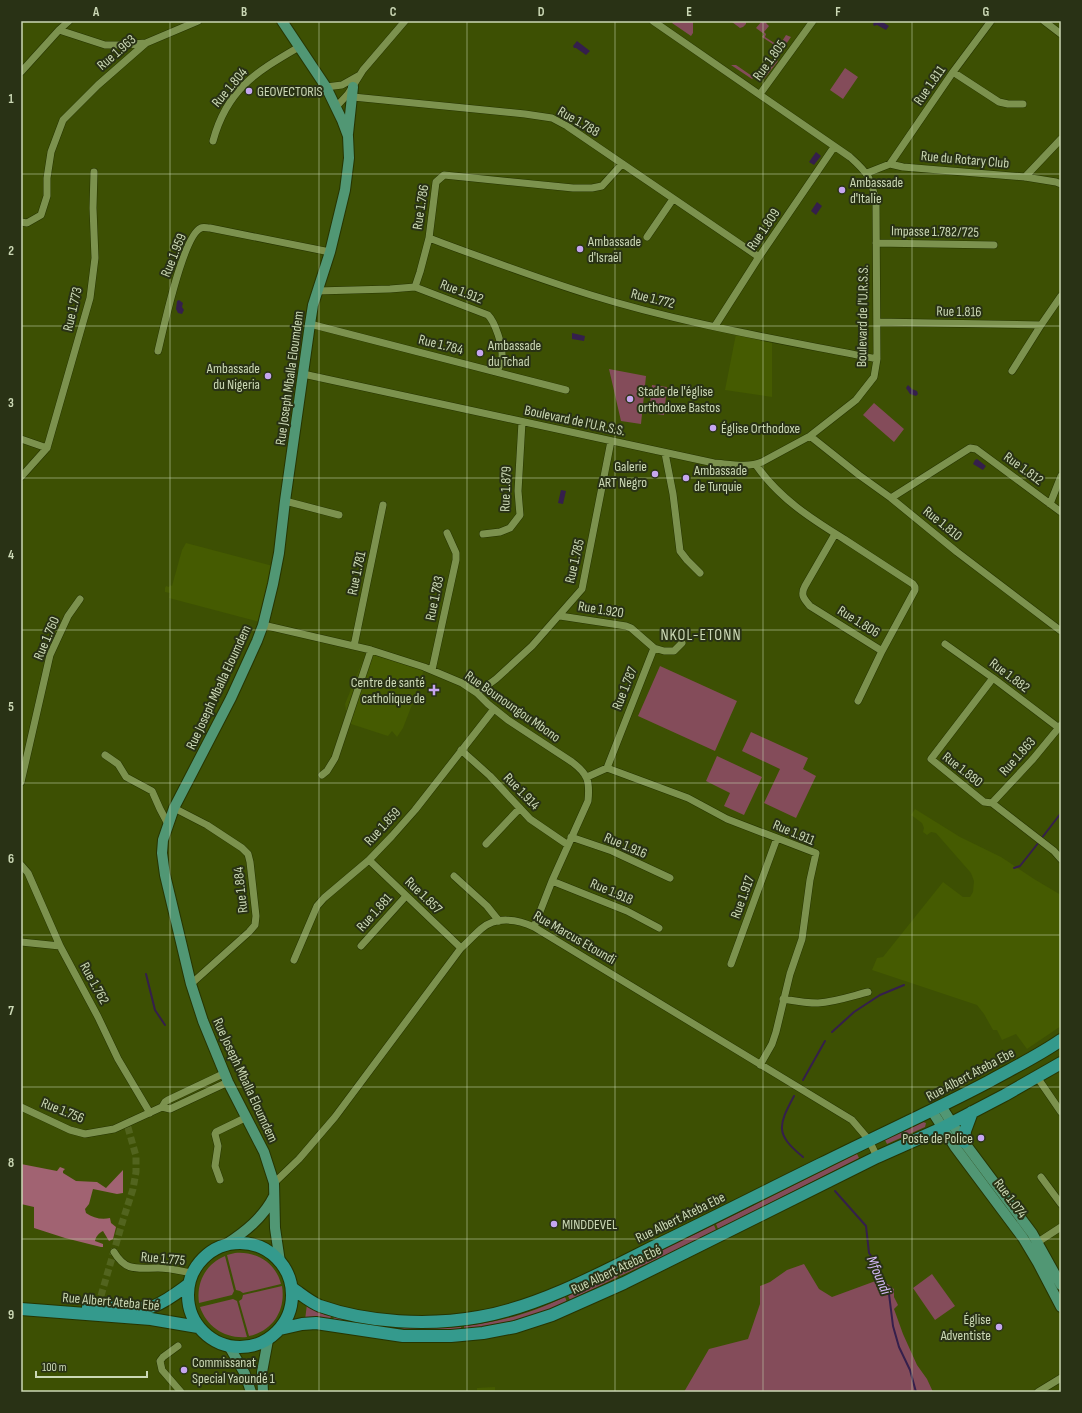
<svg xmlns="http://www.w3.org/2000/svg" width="1082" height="1413" viewBox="0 0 1082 1413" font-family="'Sofia Sans Condensed',sans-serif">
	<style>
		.built { fill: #455b01 }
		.green { fill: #844c5a }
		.forest { fill: #a16372 }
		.water { fill: #351f4c }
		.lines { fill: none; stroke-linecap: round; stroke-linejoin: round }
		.stream { stroke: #351f4c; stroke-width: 2 }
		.minor-tunnel { stroke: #52641e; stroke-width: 7; stroke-dasharray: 7 3.5; stroke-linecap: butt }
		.minor-casing { stroke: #263400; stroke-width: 8 }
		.major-casing { stroke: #263400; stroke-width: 12 }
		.highway-casing { stroke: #263400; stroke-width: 14 }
		.minor { stroke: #7c924e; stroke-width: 7 }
		.major { stroke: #519774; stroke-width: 10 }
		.highway { stroke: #349a8d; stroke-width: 12 }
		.grid { fill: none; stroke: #cbd8b5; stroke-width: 1; stroke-opacity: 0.55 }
		.poi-dot { fill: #c6a6f0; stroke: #293215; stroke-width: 1.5 }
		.labels { text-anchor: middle; stroke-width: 4; stroke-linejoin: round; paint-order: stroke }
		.street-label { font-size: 14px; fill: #cbd8b5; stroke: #293215 }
		.poi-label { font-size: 14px; fill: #cbd8b5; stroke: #293215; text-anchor: start }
		.water-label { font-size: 15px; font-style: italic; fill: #d4b9f7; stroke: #293215 }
		.quarter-label { font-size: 16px; letter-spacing: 1px; fill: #cbd8b5; stroke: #293215 }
		.neatline { fill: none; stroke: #cbd8b5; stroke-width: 1.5 }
		.grid-label { font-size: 13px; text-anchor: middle; font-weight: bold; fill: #cbd8b5 }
	</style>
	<rect width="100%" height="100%" fill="#3d5003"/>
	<!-- built -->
	<path class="built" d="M 736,334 L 772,342 L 772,397 L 725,390 Z
		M 186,543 L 273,566 L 260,622 L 169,598 L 170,593 L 165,592 L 165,588 L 166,586 L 169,587 L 170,585 L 172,586 L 182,550 Z
		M 366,653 L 424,669 L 415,697 L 403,728 L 397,737 L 392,731 L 388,736 L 348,723 L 345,704 Z
		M 915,809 L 960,837 L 1001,857 L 1034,879 L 1061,895 L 1061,1026 L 1027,1049 L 1016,1034 L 1002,1040 L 997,1030 L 993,1030 L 984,1014 L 977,1005 L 872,970 L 877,958 L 883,957 L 943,882 L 963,897 L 970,897 L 973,892 L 974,881 L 971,873 L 936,833 L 931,832 L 927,835 L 923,832 L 924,828 L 922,823 L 911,815 Z
		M 495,1387 L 495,1392 L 477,1392 L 477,1388 Z"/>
	<!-- green -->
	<path class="green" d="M 673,21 L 693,21 L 693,33 L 691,36 L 672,23 Z
		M 726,21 L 746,21 L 746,24 L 743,27 L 740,28 L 732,22 Z
		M 762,21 L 767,21 L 766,23 L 769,26 L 764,32 L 766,34 L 765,37 L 779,46 L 786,35 L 791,37 L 782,50 L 762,37 L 764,34 L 756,28 Z
		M 775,59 L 778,61 L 764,79 L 763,76 Z
		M 731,65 L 736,65 L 752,76 L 755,76 L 752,79 Z
		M 845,68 L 858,77 L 843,99 L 830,90 Z
		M 609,369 L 646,376 L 641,424 L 621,421 Z
		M 652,385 L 667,387 L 664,415 L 649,413 Z
		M 874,403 L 904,429 L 894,442 L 863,415 Z
		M 660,666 L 737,701 L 715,751 L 638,716 Z
		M 751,732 L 808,758 L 803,769 L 816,776 L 796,818 L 764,803 L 780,769 L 742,751 Z
		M 717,756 L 762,777 L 744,815 L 724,806 L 730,793 L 706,781 Z
		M 923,1122 L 926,1123 L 925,1127 L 887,1144 L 885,1140 Z
		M 857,1154 L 859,1158 L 738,1219 L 718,1229 L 716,1224 Z
		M 714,1225 L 716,1230 L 668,1254 L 620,1276 L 618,1271 Z
		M 235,1253 C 256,1251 276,1263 281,1284 L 243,1293 L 240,1291 L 236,1290 L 227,1255 Z
		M 225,1256 L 234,1291 L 232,1295 L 199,1303 C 196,1282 206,1264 225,1256 Z
		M 804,1264 L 819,1289 L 832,1297 L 881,1279 L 894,1289 L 894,1297 L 898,1305 L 894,1309 L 903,1334 L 917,1365 L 927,1379 L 933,1392 L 684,1392 L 709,1349 L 748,1339 L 760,1304 L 760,1286 L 770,1282 L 787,1270 Z
		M 616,1272 L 618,1277 L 570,1300 L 568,1296 Z
		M 932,1274 L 955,1306 L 935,1320 L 913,1288 Z
		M 282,1286 C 286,1310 273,1331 249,1336 L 239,1301 L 242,1299 L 243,1295 Z
		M 565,1297 L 567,1302 L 539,1314 L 506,1323 L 464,1330 L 464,1326 C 501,1322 531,1313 565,1297 Z
		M 233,1299 L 237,1301 L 247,1337 C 225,1339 207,1327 200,1307 Z
		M 307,1304 L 325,1315 L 331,1316 L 330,1320 L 305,1320 Z
		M 334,1316 L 383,1325 L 383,1329 L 333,1321 Z
		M 386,1326 L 427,1328 L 461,1327 L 462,1330 L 428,1331 L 385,1329 Z"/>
	<!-- forest -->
	<path class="forest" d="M 21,1164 L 57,1171 L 60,1167 L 65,1169 L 63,1171 L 63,1173 L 76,1181 L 97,1182 L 106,1188 L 123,1170 L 123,1193 L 117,1194 L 93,1189 L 89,1204 L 85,1209 L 86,1213 C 93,1218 102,1220 110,1218 L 111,1223 L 116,1227 L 113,1239 L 109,1241 L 103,1231 C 99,1233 96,1236 95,1241 L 103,1244 L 103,1247 L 101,1247 L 65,1238 L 34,1228 L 34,1207 L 21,1204 Z"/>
	<!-- water -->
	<path class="water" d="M 875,21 L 877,23 L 878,21 L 881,21 L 889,26 L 886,30 L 877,25 L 874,26 L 873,24 Z
		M 577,41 L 590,51 L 586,55 L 576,48 L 574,48 L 573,46 Z
		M 816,152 L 821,156 L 814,165 L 809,162 Z
		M 817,202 L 822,206 L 816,215 L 811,211 Z
		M 179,300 L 183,303 L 182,307 L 184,310 L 182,314 L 178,313 L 176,309 L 177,301 Z
		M 572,333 L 585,336 L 584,341 L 572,339 Z
		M 908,385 L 912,389 L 917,391 L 918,394 L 916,396 L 910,394 L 906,388 Z
		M 977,459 L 986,466 L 983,470 L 973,464 L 975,460 Z
		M 561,490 L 566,491 L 563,504 L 558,503 Z"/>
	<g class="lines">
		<!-- stream -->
		<path class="stream" d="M 1041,839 L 1061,813
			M 1014,868 L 1020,866 L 1039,842
			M 146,974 L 155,1010 L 165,1025
			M 832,1032 L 854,1012 L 880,995 L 904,985
			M 803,1080 L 825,1041
			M 794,1096 C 778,1126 775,1134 803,1157
			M 835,1191 L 866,1226 L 869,1253 L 877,1264 L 889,1294 L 893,1326 L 899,1347 L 910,1370 L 916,1392"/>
		<!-- minor-tunnel -->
		<path class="minor-tunnel" d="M 98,1306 L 123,1220 L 133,1189 L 136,1172 L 136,1156 L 127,1124"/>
		<!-- minor casing -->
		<g class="minor-casing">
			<path id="minor" d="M 1044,21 L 1061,34
				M 59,30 L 105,45 L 118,45 L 146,43
				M 21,72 L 59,30 L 69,21
				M 953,72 L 999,102 L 1008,104 L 1023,104
				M 326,87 L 342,85 L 358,76
				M 760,94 L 813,21
				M 353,97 L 525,114 L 552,118 L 567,126 L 759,257
				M 336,107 L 348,94 L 363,70 L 405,21
				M 213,141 C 227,89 256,72 299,47
				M 890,164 L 953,72 L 991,21
				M 867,173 L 890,164 L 903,167 L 1025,177 L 1056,182 L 1061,184
				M 1025,177 L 1061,139
				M 21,222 L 27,223 L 41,215 L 47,196 L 47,178 L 51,152 L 63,120 L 98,85 L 146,43 L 198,21
				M 647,237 L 673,199
				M 429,238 C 483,258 536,278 591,295 C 684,324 782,340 877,359
				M 876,243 L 994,245
				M 415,287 L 488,315 C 495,322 503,346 502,357 C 501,362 499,367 497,372
				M 317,291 L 390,289 L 415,287 L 420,272 L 429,238 L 436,182 L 444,175 L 573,188 L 592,188 L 602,186 L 622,164
				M 877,322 L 1041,325
				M 310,324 L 566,390
				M 715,326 L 759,257 L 834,147
				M 158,351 C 163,331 183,235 201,228 C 203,227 207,228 210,228 L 330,252
				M 1012,371 L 1041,325 L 1061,296
				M 303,374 L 714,463 C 729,464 748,468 762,462 L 810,436 L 856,400 L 874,377 L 877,359 L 876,202 C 871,178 869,174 850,157 L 653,21
				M 810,436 L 859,475 L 891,498 L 957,552 L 1061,631
				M 21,439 L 47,448 L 90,298 L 95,258 L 93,208 L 94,172
				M 665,453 L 673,494 L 680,551 L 687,560 L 700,573
				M 756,465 C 779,498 810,518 844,539 C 867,554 890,569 913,584 L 915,587 L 915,590 L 882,651 L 810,606 C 804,599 800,595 805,586 L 835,534
				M 21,477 L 47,448
				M 891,498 L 970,448 L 976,449 L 1061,512
				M 285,501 L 339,515
				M 1050,504 L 1061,476
				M 483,534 L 500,532 L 510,528 L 520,515 L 518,491 L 522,422
				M 560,616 L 626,626 L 631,628 L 654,648
				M 263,625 L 371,650 L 424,667 L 462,683 L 477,693 L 488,704 L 508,720 L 572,762 C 588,774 590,781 588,801 L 552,881 L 534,927
				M 945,644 L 993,678 L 1059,728
				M 354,646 L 383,505
				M 432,670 L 456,560 L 456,553 L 447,533
				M 993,678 L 931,759 L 984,802 L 992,803 L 1054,851 L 1061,859
				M 477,693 L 496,679 L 532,646 L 582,589 L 611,441
				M 858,701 L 882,651
				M 461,750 L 490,776 L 530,819 L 568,845
				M 105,755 L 118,764 L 126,777 L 152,791 L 160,809 L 168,824
				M 607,768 L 688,798 L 727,819 L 816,853 L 810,880 L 802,939 L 790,974 L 776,1032 L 772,1044 L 760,1065
				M 607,768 L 654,648 L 664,651 L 674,651 L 682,643
				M 322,775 L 327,771 L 335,758 L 371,650
				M 587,777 L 607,768
				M 21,782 L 50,655 L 68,616 L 80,599
				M 992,803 L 1033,759 L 1061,725
				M 174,808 L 207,825 L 242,848 L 248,854 L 250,862 L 256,916 L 255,925 L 249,932 L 191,984
				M 571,837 L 612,851 L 670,878
				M 486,844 L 520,808
				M 369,860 L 461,948
				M 21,865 L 28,873 L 60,946 L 98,1017 L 118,1059 L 150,1113
				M 454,876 L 487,906 L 499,921
				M 552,881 L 627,911 L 659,928
				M 21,942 L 60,946
				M 361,946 L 406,896
				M 294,960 L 317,906 L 324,898 L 369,860 L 392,836 L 415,810 L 494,709
				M 731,964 L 777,838
				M 783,999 C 795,1001 806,1003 818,1003 C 835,1002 852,996 868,992
				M 1037,1077 L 1061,1112
				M 21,1107 L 70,1130 L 85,1134 L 114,1129 L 162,1107 L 165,1102 L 168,1100 L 225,1073
				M 162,1107 L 170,1109 L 228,1082
				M 1041,1177 L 1061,1204
				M 220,1180 L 215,1166 L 218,1146 L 215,1134 L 216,1132 L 247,1117
				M 274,1183 L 299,1159 L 335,1117 L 461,948 C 468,942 474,935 481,929 C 496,916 517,919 534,927 L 852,1120 L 869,1140 L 877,1157
				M 1038,1242 L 1061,1227
				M 114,1252 C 126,1272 137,1268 158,1268 C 169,1268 181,1271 192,1273
				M 178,1346 L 163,1357 L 160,1361 L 162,1370 L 181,1392
				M 1038,1392 L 1061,1378"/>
		</g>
		<!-- major casing -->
		<g class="major-casing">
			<path id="major" d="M 348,134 L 353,87
				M 941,1106 L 964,1142 L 1032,1233 L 1061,1285
				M 932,1111 L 955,1147 L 1023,1238 L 1038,1263 L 1061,1307
				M 225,1245 C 245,1232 263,1218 274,1196
				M 280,1262 L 275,1228 L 274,1183 L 264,1152 L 228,1082 L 203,1021 L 191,984 L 165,875 L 162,853 L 163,840 L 174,808 L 231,698 L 257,641 L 263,625 L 273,584 L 279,553 L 285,501 L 310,324 L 313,305 L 330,252 L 345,190 L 349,158 L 348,136 L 342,120 L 326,87 L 282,21
				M 229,1346 L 245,1374 L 251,1392
				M 263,1392 L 262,1372 L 268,1340"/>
		</g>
		<!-- highway casing -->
		<g class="highway-casing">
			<path id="highway" d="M 964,1142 L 965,1131 L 972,1112
				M188 1295a52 52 0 1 1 104 0a52 52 0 1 1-104 0Z
				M 292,1288 C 301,1294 310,1302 320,1306 C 368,1323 429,1326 479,1317 C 533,1308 594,1277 643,1252 C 703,1223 762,1193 821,1164 C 877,1136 933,1111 988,1082 C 1013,1068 1038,1056 1061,1040
				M 88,1306 C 106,1307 138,1311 154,1306 C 167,1301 178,1292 189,1284
				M 21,1309 L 151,1319 L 198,1327
				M 280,1329 L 302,1324 L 316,1323 L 403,1336 L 451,1336 L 483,1333 L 515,1327 L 552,1315 L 624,1283 L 877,1157 L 940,1129 L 1005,1095 L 1061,1063"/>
		</g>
		<!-- minor -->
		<use href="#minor" class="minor"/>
		<!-- major -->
		<use href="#major" class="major"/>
		<!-- highway -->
		<use href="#highway" class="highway"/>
	</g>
	<!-- grid -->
	<path class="grid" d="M 170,21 L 170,1392M 319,21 L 319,1392M 467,21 L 467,1392M 615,21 L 615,1392M 763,21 L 763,1392M 912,21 L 912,1392M 21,174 L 1061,174M 21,326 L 1061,326M 21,478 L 1061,478M 21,630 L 1061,630M 21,783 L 1061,783M 21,935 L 1061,935M 21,1087 L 1061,1087M 21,1239 L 1061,1239"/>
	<!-- markers -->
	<g class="poi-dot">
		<circle cx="249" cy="91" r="4"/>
		<circle cx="842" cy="190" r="4"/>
		<circle cx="580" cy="249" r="4"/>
		<circle cx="480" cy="353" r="4"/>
		<circle cx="268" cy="376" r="4"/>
		<circle cx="630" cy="399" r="4"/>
		<circle cx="713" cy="428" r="4"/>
		<circle cx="655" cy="474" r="4"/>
		<circle cx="686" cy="478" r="4"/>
		<path d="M432 684h4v4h4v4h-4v4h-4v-4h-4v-4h4z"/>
		<circle cx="981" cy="1138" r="4"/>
		<circle cx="554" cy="1224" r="4"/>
		<circle cx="999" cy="1327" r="4"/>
		<circle cx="184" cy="1370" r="4"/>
	</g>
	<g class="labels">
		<!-- street labels -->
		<g class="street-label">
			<text transform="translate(116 52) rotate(-41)" y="5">Rue 1.963</text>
			<text transform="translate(769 60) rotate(-54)" y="5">Rue 1.805</text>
			<text transform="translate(929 85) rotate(-55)" y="5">Rue 1.811</text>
			<text transform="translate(229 87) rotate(-50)" y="5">Rue 1.804</text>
			<text transform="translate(579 121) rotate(30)" y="5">Rue 1.788</text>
			<text transform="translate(965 159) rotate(5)" y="5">Rue du Rotary Club</text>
			<text transform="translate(420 207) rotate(-81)" y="5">Rue 1.786</text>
			<text transform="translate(763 229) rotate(-56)" y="5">Rue 1.809</text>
			<text transform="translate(935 231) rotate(1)" y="5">Impasse 1.782/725</text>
			<text transform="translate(173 255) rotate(-68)" y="5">Rue 1.959</text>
			<text transform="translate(462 291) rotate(21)" y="5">Rue 1.912</text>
			<text transform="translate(653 298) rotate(14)" y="5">Rue 1.772</text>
			<text transform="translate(72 309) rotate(-77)" y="5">Rue 1.773</text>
			<text transform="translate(959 311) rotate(1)" y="5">Rue 1.816</text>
			<text transform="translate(862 316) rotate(-89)" y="5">Boulevard de l'U.R.S.S.</text>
			<text transform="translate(441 344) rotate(14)" y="5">Rue 1.784</text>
			<text transform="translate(289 378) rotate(-82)" y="5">Rue Joseph Mballa Eloumdem</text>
			<text transform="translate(575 420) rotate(12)" y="5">Boulevard de l'U.R.S.S.</text>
			<text transform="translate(1024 468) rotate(36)" y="5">Rue 1.812</text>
			<text transform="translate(505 489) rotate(-88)" y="5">Rue 1.879</text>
			<text transform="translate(943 523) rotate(39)" y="5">Rue 1.810</text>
			<text transform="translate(574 561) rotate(-77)" y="5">Rue 1.785</text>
			<text transform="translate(356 573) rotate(-78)" y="5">Rue 1.781</text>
			<text transform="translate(434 598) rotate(-78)" y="5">Rue 1.783</text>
			<text transform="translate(601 609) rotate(9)" y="5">Rue 1.920</text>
			<text transform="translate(859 621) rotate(32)" y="5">Rue 1.806</text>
			<text transform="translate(46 638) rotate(-67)" y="5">Rue 1.760</text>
			<text transform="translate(1010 675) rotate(37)" y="5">Rue 1.882</text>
			<text transform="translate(218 687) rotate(-65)" y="5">Rue Joseph Mballa Eloumdem</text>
			<text transform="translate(624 688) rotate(-68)" y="5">Rue 1.787</text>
			<text transform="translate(513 706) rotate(35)" y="5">Rue Bounoungou Mbono</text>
			<text transform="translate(1017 756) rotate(-48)" y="5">Rue 1.863</text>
			<text transform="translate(963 769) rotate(38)" y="5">Rue 1.880</text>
			<text transform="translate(522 791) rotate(46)" y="5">Rue 1.914</text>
			<text transform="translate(382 826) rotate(-47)" y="5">Rue 1.859</text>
			<text transform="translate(794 832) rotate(23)" y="5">Rue 1.911</text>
			<text transform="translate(626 845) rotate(23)" y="5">Rue 1.916</text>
			<text transform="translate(240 890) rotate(-96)" y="5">Rue 1.884</text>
			<text transform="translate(612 891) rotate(23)" y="5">Rue 1.918</text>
			<text transform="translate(424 895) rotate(44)" y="5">Rue 1.857</text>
			<text transform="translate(742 897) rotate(-70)" y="5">Rue 1.917</text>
			<text transform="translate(374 912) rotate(-48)" y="5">Rue 1.881</text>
			<text transform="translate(575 937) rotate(30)" y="5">Rue Marcus Etoundi</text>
			<text transform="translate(95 983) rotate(61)" y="5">Rue 1.762</text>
			<text transform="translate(970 1074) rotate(-28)" y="5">Rue Albert Ateba Ebe</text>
			<text transform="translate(246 1080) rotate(65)" y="5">Rue Joseph Mballa Eloumdem</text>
			<text transform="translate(63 1110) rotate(22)" y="5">Rue 1.756</text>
			<text transform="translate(1011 1198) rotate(53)" y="5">Rue 1.074</text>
			<text transform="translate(680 1217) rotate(-26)" y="5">Rue Albert Ateba Ebe</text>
			<text transform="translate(163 1258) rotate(5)" y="5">Rue 1.775</text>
			<text transform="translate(616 1269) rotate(-25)" y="5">Rue Albert Ateba Ebé</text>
			<text transform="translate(111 1301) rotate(5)" y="5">Rue Albert Ateba Ebé</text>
		</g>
		<!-- poi labels -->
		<g class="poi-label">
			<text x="257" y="96">GEOVECTORIS</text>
			<text x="850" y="187">Ambassade<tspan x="850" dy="16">d'Italie</tspan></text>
			<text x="588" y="246">Ambassade<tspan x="588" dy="16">d'Israël</tspan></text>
			<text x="488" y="350">Ambassade<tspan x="488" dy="16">du Tchad</tspan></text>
			<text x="260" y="373" text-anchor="end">Ambassade<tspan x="260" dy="16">du Nigeria</tspan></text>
			<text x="638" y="396">Stade de l'église<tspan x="638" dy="16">orthodoxe Bastos</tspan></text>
			<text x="721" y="433">Église Orthodoxe</text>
			<text x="647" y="471" text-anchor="end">Galerie<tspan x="647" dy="16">ART Negro</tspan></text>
			<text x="694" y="475">Ambassade<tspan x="694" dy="16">de Turquie</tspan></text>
			<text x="425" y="687" text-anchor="end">Centre de santé<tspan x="425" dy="16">catholique de</tspan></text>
			<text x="973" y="1143" text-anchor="end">Poste de Police</text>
			<text x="562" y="1229">MINDDEVEL</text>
			<text x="991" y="1324" text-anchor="end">Église<tspan x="991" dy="16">Adventiste</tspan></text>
			<text x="192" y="1367">Commissanat<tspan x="192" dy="16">Special Yaoundé 1</tspan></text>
		</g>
		<!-- water labels -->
		<g class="water-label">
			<text transform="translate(879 1275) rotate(67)" y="5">Mfoundi</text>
		</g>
		<!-- quarter labels -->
		<g class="quarter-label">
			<text x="701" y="640">NKOL-ETONN</text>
		</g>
	</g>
	<!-- border -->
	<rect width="1082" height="1413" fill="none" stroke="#293215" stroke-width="44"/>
	<!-- scale -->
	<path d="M36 1371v6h111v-6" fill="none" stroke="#cbd8b5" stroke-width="2"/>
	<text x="42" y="1371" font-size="12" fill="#cbd8b5" stroke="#293215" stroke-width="3" paint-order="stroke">100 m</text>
	<rect x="22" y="22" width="1038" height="1369" class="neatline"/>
	<g class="grid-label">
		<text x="96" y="16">A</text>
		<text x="244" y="16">B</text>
		<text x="393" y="16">C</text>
		<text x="541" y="16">D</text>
		<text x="689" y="16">E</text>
		<text x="838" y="16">F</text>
		<text x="986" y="16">G</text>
		<text x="11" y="103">1</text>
		<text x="11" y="255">2</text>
		<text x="11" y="407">3</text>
		<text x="11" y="559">4</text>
		<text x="11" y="711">5</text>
		<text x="11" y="863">6</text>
		<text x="11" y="1015">7</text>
		<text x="11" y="1167">8</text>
		<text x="11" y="1319">9</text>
	</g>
</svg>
